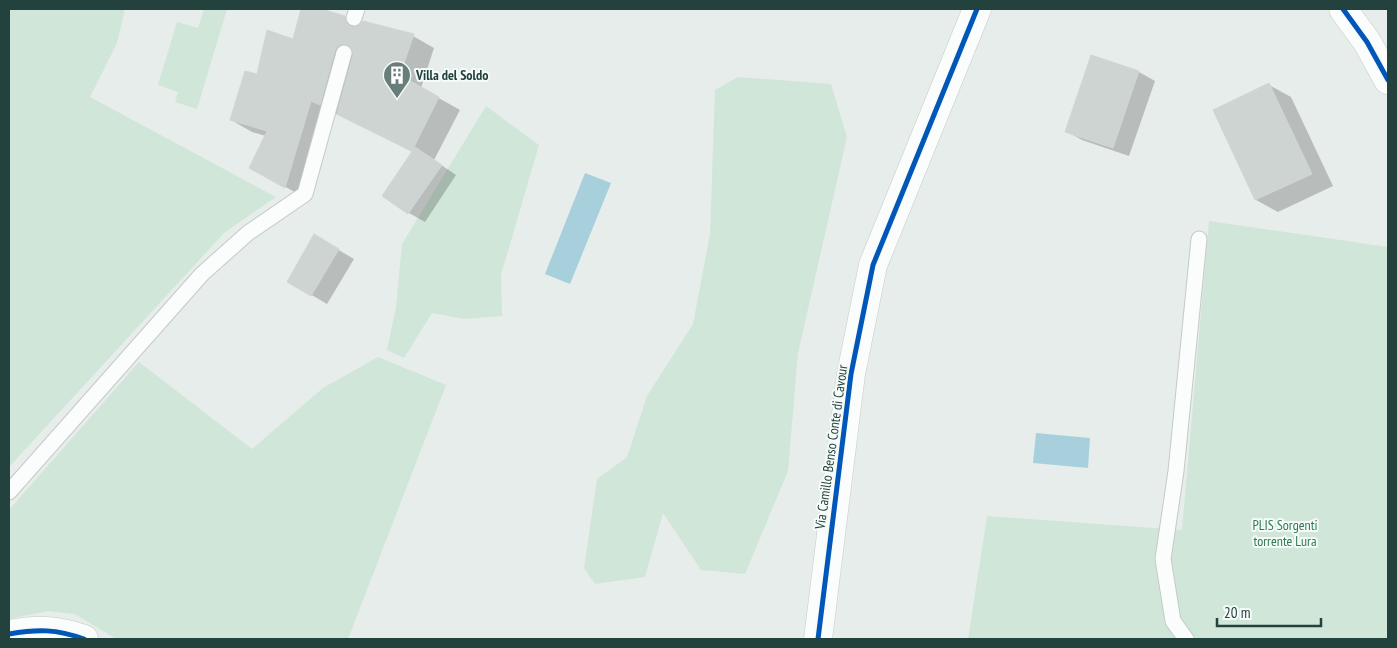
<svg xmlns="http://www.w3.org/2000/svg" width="1397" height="648" viewBox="0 0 1397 648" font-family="'PT Sans Narrow',sans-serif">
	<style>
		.green { fill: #d0e6d8 }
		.water { fill: #a7d0dc }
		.shadow { fill: #0003 }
		.building { fill: #ced4d2; stroke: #d0d6d3 }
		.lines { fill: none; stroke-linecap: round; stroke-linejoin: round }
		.service-casing { stroke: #c4cac8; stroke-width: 17 }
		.minor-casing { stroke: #c4cac8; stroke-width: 29 }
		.service { stroke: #fbfcfc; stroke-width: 15 }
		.minor { stroke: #fbfcfc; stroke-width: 28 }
		.cycleway-casing { stroke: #f6fbf9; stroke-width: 8 }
		.cycleway { stroke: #0057b8; stroke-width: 5 }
		.labels { text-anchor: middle; stroke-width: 4; stroke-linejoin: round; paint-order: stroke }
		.poi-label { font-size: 14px; font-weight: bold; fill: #23423d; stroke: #f6fbf9; text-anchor: start }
		.street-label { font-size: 14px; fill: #23423d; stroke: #f6fbf9 }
		.park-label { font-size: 14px; fill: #2b7b52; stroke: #f6fbf9 }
	</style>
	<rect width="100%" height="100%" fill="#e7edea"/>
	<!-- green -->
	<path class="green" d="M 9,9 L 125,9 L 117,43 L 90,97 L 276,197 L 224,233 L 9,467 Z
		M 204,9 L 227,9 L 197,109 L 175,102 L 178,92 L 158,85 L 177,22 L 198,28 Z
		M 738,77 L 831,84 L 847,137 L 798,353 L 788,471 L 745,574 L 701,570 L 663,513 L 645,577 L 595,584 L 584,568 L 597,479 L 627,457 L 647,396 L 693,324 L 710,234 L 715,90 Z
		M 486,106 L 539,145 L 501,275 L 502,316 L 464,319 L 432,313 L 404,358 L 387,350 L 396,307 L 402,244 Z
		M 1209,221 L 1388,247 L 1388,639 L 968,639 L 987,516 L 1182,530 Z
		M 378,357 L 446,385 L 348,639 L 116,639 L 75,614 L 48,611 L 9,619 L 9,510 L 139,362 L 252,449 L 323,388 Z"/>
	<!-- water -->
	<path class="water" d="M 585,173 L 611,183 L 570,284 L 545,274 Z
		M 1036,433 L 1090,438 L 1088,468 L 1033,463 Z"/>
	<!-- shadow -->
	<path class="shadow" d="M 302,9 L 316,9 L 345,17 L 361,26 L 413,36 L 434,48 L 421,88 L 460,110 L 434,160 L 456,175 L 425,222 L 409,213 L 413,152 L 332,112 L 307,199 L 270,178 L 266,136 L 252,132 L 231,120 L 258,76 L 294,41 Z
		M 1092,56 L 1139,72 L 1155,81 L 1129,156 L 1082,140 L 1066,131 Z
		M 1269,85 L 1291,97 L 1333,186 L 1278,212 L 1256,200 L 1214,111 Z
		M 315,236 L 354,259 L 327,304 L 288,281 Z"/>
	<!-- building -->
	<path class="building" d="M 301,9 L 321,9 L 345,16 L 347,24 L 352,27 L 360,25 L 363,21 L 414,34 L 400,75 L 439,97 L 412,151 L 337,114 L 353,55 L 350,46 L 342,44 L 338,46 L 335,50 L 320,105 L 311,101 L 285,188 L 249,168 L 267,131 L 230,120 L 245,71 L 257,74 L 267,30 L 293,39 Z
		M 1091,55 L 1139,71 L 1113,148 L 1065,132 Z
		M 1269,83 L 1312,174 L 1255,200 L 1213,110 Z
		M 415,147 L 442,165 L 408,214 L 382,196 Z
		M 314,234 L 339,249 L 311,296 L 287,282 Z"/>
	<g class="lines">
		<!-- service casing -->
		<g class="service-casing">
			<path id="service" d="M 354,18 L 357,9
				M 9,492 L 202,274 L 248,233 L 305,194 L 344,53
				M 1186,639 L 1173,621 L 1163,559 L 1176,471 L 1199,239"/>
		</g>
		<!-- minor casing -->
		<g class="minor-casing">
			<path id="minor" d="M 1343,9 L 1367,42 L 1388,80
				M 9,634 C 38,629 56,629 84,639
				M 818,639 L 851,374 L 873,265 L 977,9"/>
		</g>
		<!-- service -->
		<use href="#service" class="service"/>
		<!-- minor -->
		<use href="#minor" class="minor"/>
		<!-- cycleway casing -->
		<g class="cycleway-casing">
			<path id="cycleway" d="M 1343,9 L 1367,42 L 1388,80
				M 9,634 C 38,629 56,629 84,639
				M 818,639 L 851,374 L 873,265 L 977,9"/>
		</g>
		<!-- cycleway -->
		<use href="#cycleway" class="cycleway"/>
	</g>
	<!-- icons -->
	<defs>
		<g id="building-pin" transform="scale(1.4375)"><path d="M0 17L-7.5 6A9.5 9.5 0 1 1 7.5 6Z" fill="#687e7a" stroke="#f6fbf9"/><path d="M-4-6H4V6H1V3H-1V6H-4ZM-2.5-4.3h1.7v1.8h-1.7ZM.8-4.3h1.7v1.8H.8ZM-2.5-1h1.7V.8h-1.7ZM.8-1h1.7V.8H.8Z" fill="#fff"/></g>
	</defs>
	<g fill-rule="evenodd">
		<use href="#building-pin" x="397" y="75"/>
	</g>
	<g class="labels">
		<!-- poi labels -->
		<g class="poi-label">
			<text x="416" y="80">Villa del Soldo</text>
		</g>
		<!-- street labels -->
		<g class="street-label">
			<text transform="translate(831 447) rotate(-82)" y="5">Via Camillo Benso Conte di Cavour</text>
		</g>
		<!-- park labels -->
		<g class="park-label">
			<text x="1285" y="530">PLIS Sorgenti<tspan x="1285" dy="16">torrente Lura</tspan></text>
		</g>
	</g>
	<!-- border -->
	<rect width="1397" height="648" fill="none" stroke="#23423d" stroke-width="20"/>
	<!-- scale -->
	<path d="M1217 618v8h104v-8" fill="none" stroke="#23423d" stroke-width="2.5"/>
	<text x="1224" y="618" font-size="15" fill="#23423d" stroke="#f6fbf9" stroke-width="4" paint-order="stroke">20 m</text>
</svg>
